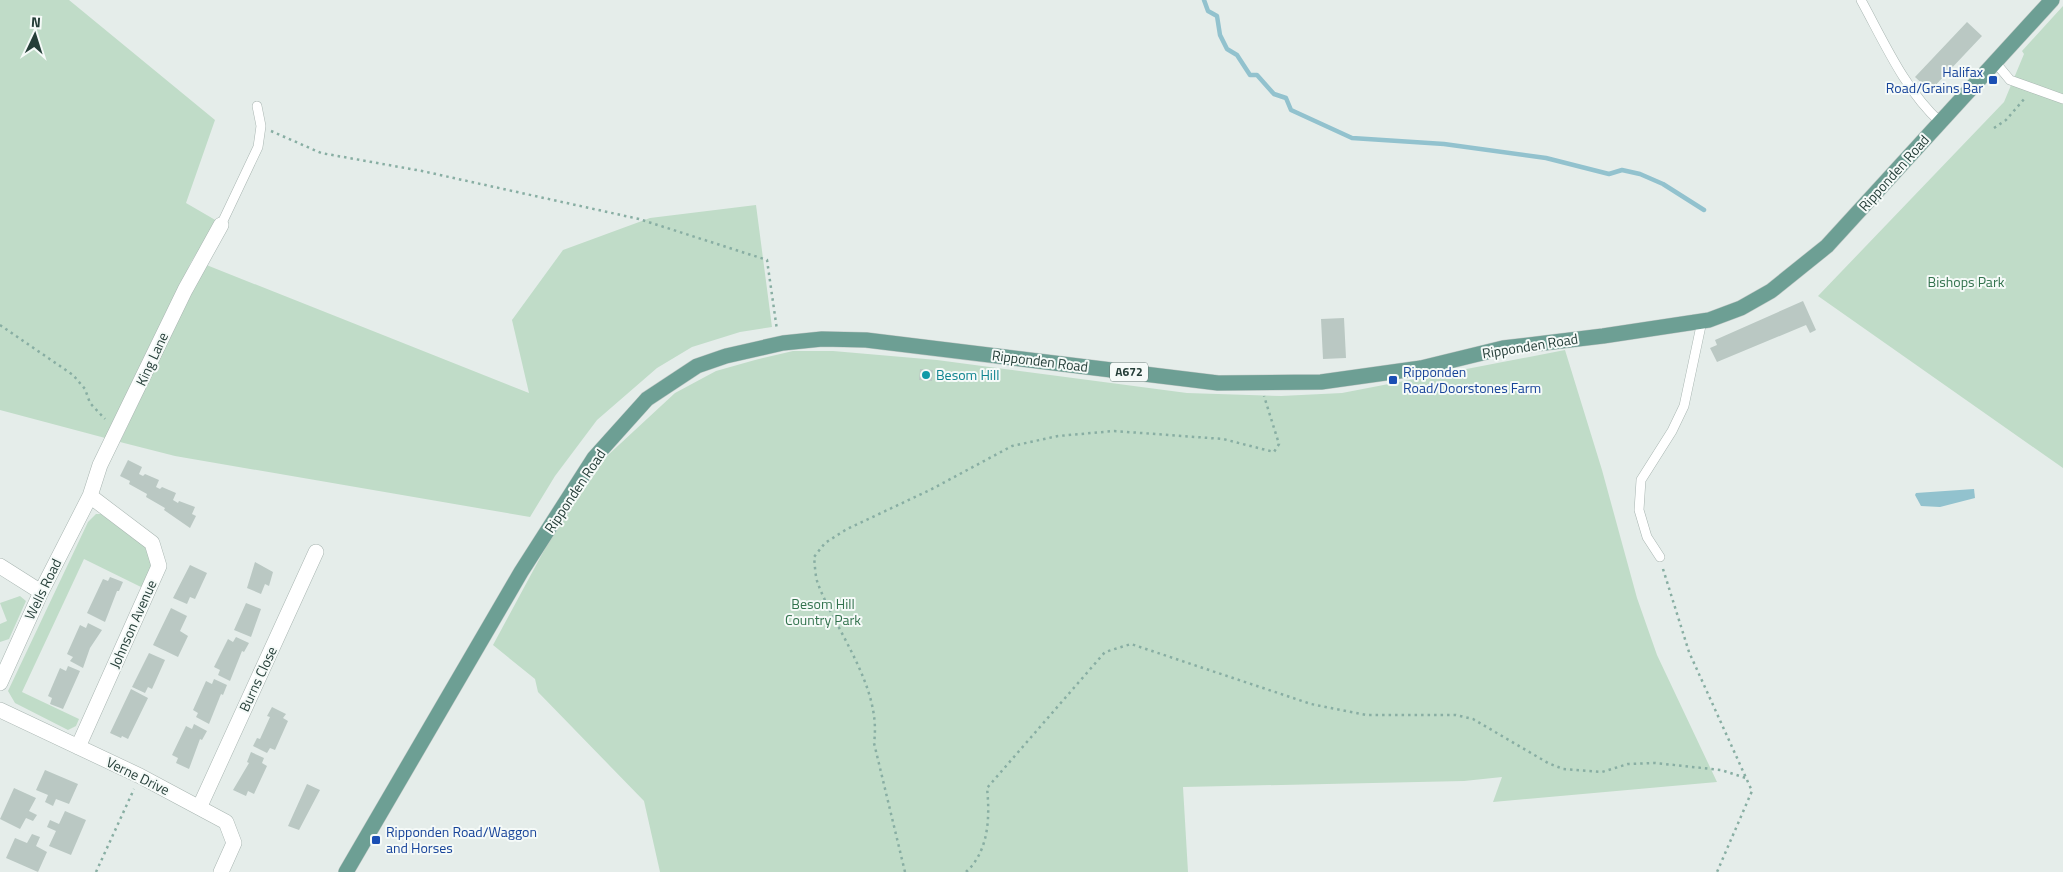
<svg xmlns="http://www.w3.org/2000/svg" width="2063" height="872" viewBox="0 0 2063 872" font-family="'Titillium Web',sans-serif">
	<style>
		.green { fill: #c0dcc8 }
		.water { fill: #92c2ce }
		.lines { fill: none; stroke-linecap: round; stroke-linejoin: round }
		.stream { stroke: #92c2ce; stroke-width: 4.5 }
		.building { fill: #bac8c3 }
		.service-casing { stroke: #a8b5b1; stroke-width: 10 }
		.minor-casing { stroke: #a8b5b1; stroke-width: 16 }
		.primary-casing { stroke: #c2c9c7; stroke-width: 16 }
		.path { stroke: #88aea3; stroke-width: 2.5; stroke-dasharray: 2.5 4; stroke-linecap: butt }
		.service { stroke: #fff; stroke-width: 9 }
		.minor { stroke: #fff; stroke-width: 15 }
		.primary { stroke: #6d9f94; stroke-width: 15 }
		.transit-dot { fill: #1a4fb4; stroke: #f5faf8; stroke-width: 2 }
		.culture-dot { fill: #0f9aa8; stroke: #f5faf8; stroke-width: 2 }
		.labels { text-anchor: middle; stroke-width: 4; stroke-linejoin: round; paint-order: stroke }
		.shield { fill: #f5faf8; stroke: #637672; stroke-width: 1 }
		.shield-label { font-size: 12px; font-weight: bold; fill: #253e38 }
		.transit-label { font-size: 14px; fill: #164399; stroke: #f5faf8; text-anchor: start }
		.street-label { font-size: 14px; fill: #253e38; stroke: #f5faf8 }
		.park-label { font-size: 14px; fill: #32724d; stroke: #f5faf8 }
		.culture-label { font-size: 14px; fill: #0d838f; stroke: #f5faf8; text-anchor: start }
	</style>
	<rect width="100%" height="100%" fill="#e5edea"/>
	<!-- green -->
	<path class="green" d="M 0,0 L 69,0 L 215,120 L 186,203 L 217,221 L 191,262 L 109,439 L 0,410 Z
		M 2063,6 L 2063,468 L 1818,296 L 2004,102 L 2024,54 L 2022,51 Z
		M 756,205 L 772,327 L 740,332 L 692,347 L 657,368 L 597,420 L 555,476 L 530,517 L 175,456 L 120,442 L 204,264 L 529,393 L 512,320 L 563,250 L 650,218 Z
		M 1565,350 L 1602,470 L 1637,598 L 1657,655 L 1717,782 L 1493,802 L 1502,777 L 1464,781 L 1183,787 L 1188,872 L 660,872 L 644,801 L 538,692 L 535,679 L 493,645 L 548,543 L 607,456 L 675,393 L 716,371 L 755,360 L 793,351 L 833,351 L 937,360 L 1187,393 L 1281,396 L 1342,393 Z
		M 96,514 L 101,514 L 147,548 L 151,567 L 143,588 L 84,559 L 22,692 L 79,719 L 76,726 L 68,730 L 15,703 L 8,691 L 88,522 Z
		M 20,596 L 26,601 L 9,639 L 0,642 L 0,624 L 7,621 L 0,603 Z"/>
	<!-- water -->
	<path class="water" d="M 1974,489 L 1975,498 L 1940,507 L 1921,506 L 1915,495 L 1916,493 Z"/>
	<g class="lines">
		<!-- stream -->
		<path class="stream" d="M 1204,0 L 1208,11 L 1217,16 L 1220,35 L 1227,49 L 1237,55 L 1250,75 L 1257,75 L 1274,94 L 1286,98 L 1291,110 L 1352,138 L 1444,144 L 1546,158 L 1609,174 L 1622,170 L 1640,174 L 1663,184 L 1704,210"/>
	</g>
	<!-- building -->
	<path class="building" d="M 1967,22 L 1982,36 L 1930,91 L 1915,77 Z
		M 1803,301 L 1816,330 L 1810,333 L 1806,325 L 1717,362 L 1710,348 L 1717,345 L 1715,340 Z
		M 1344,318 L 1346,358 L 1323,359 L 1321,319 Z
		M 920,369 L 933,370 L 932,381 L 919,380 Z
		M 128,460 L 142,467 L 139,474 L 143,476 L 145,474 L 159,480 L 156,487 L 160,489 L 162,487 L 176,493 L 173,500 L 178,503 L 179,501 L 195,507 L 192,514 L 196,516 L 190,528 L 164,510 L 165,508 L 146,497 L 147,494 L 129,484 L 130,481 L 120,476 Z
		M 255,562 L 273,572 L 269,586 L 265,584 L 261,594 L 247,588 Z
		M 190,565 L 207,573 L 195,599 L 190,597 L 187,604 L 173,598 Z
		M 110,577 L 123,582 L 119,591 L 117,591 L 105,622 L 87,613 L 103,579 L 108,581 Z
		M 246,603 L 261,609 L 251,637 L 234,630 Z
		M 171,608 L 187,616 L 180,631 L 188,636 L 178,657 L 153,645 Z
		M 88,623 L 102,630 L 90,648 L 83,668 L 70,661 L 73,657 L 67,654 L 80,625 L 86,628 Z
		M 236,637 L 249,643 L 244,652 L 242,651 L 230,681 L 218,675 L 220,670 L 214,667 L 228,639 L 233,642 Z
		M 149,653 L 165,660 L 152,689 L 148,687 L 145,693 L 132,687 Z
		M 68,666 L 80,671 L 63,709 L 50,704 L 52,698 L 48,696 L 60,668 L 66,671 Z
		M 214,679 L 227,685 L 223,695 L 221,694 L 209,724 L 196,717 L 198,713 L 193,710 L 206,681 L 212,684 Z
		M 131,689 L 148,698 L 128,739 L 122,736 L 121,738 L 110,733 Z
		M 272,707 L 286,714 L 283,718 L 288,721 L 275,750 L 270,748 L 267,753 L 253,746 L 257,738 L 260,739 L 270,717 L 267,716 Z
		M 194,724 L 207,731 L 202,740 L 200,739 L 189,769 L 176,763 L 178,758 L 172,755 L 186,726 L 192,729 Z
		M 251,752 L 264,758 L 262,763 L 267,766 L 254,794 L 248,791 L 246,796 L 233,790 L 249,763 L 247,762 Z
		M 45,770 L 78,784 L 69,804 L 56,799 L 53,806 L 45,802 L 48,795 L 36,790 Z
		M 307,784 L 320,790 L 299,830 L 288,826 Z
		M 14,788 L 36,798 L 29,811 L 37,815 L 33,821 L 26,818 L 20,829 L 0,819 Z
		M 65,811 L 86,820 L 71,855 L 49,846 L 56,831 L 47,827 L 50,820 L 59,824 Z
		M 32,834 L 40,837 L 36,846 L 47,852 L 38,872 L 6,858 L 15,838 L 27,843 Z"/>
	<g class="lines">
		<!-- service casing -->
		<g class="service-casing">
			<path id="service" d="M 1861,0 C 1884,42 1905,90 1940,122
				M 1995,62 L 2010,80 L 2063,99
				M 221,225 L 258,147 L 261,126 L 257,106
				M 1660,557 L 1647,537 L 1639,510 L 1641,480 L 1672,431 L 1684,406 L 1702,321"/>
		</g>
		<!-- minor casing -->
		<g class="minor-casing">
			<path id="minor" d="M 0,566 L 41,592
				M 0,683 L 41,592 L 90,496 L 100,465 L 185,290 L 221,225
				M 0,710 L 140,776 L 226,822 L 234,843 L 221,872
				M 78,747 L 159,566 L 152,543 L 90,496
				M 200,806 L 316,552"/>
		</g>
		<!-- primary casing -->
		<g class="primary-casing">
			<path id="primary" d="M 346,872 L 521,572 L 594,458 L 647,399 L 697,366 L 726,356 L 783,343 L 822,339 L 866,340 L 1218,383 L 1321,382 L 1421,368 L 1503,348 L 1603,336 L 1709,320 L 1741,308 L 1771,291 L 1827,246 L 2052,0"/>
		</g>
		<!-- path -->
		<path class="path" d="M 1994,128 L 2006,120 L 2025,98
			M 271,131 L 321,153 L 422,171 L 639,219 L 767,260 L 777,330
			M 0,325 L 73,375 L 85,389 L 90,403 L 105,419
			M 1663,569 L 1689,652 L 1752,791 L 1717,872
			M 96,872 L 134,789
			M 905,872 L 874,743 C 882,688 837,633 818,584 C 815,576 815,565 814,557 L 825,543 L 847,529 L 930,490 L 1012,446 L 1058,436 L 1114,431 L 1223,439 L 1274,452 L 1279,444 L 1264,396
			M 966,872 C 989,851 990,817 987,788 L 1105,652 L 1131,644 L 1311,704 L 1366,715 L 1456,715 L 1473,719 L 1548,763 L 1563,769 L 1602,772 L 1628,764 L 1655,763 L 1721,770 L 1746,778"/>
		<!-- service -->
		<use href="#service" class="service"/>
		<!-- minor -->
		<use href="#minor" class="minor"/>
		<!-- primary -->
		<use href="#primary" class="primary"/>
	</g>
	<!-- markers -->
	<g class="transit-dot">
		<rect x="1988" y="75" width="10" height="10" rx="2.5"/>
		<rect x="1388" y="375" width="10" height="10" rx="2.5"/>
		<rect x="371" y="835" width="10" height="10" rx="2.5"/>
	</g>
	<circle class="culture-dot" cx="926" cy="375" r="5"/>
	<g class="labels">
		<!-- shield labels -->
		<rect class="shield" x="1110" y="362.5" width="38" height="19" rx="4"/>
		<g class="shield-label">
			<text x="1129" y="376">A672</text>
		</g>
		<!-- transit labels -->
		<g class="transit-label">
			<text x="1983" y="77" text-anchor="end">Halifax<tspan x="1983" dy="16">Road/Grains Bar</tspan></text>
			<text x="1403" y="377">Ripponden<tspan x="1403" dy="16">Road/Doorstones Farm</tspan></text>
			<text x="386" y="837">Ripponden Road/Waggon<tspan x="386" dy="16">and Horses</tspan></text>
		</g>
		<!-- street labels -->
		<g class="street-label">
			<text transform="translate(1894 173) rotate(-48)" y="5">Ripponden Road</text>
			<text transform="translate(1530 346) rotate(-9)" y="5">Ripponden Road</text>
			<text transform="translate(152 359) rotate(-65)" y="5">King Lane</text>
			<text transform="translate(1040 361) rotate(7)" y="5">Ripponden Road</text>
			<text transform="translate(575 491) rotate(-56)" y="5">Ripponden Road</text>
			<text transform="translate(43 589) rotate(-64)" y="5">Wells Road</text>
			<text transform="translate(133 624) rotate(-66)" y="5">Johnson Avenue</text>
			<text transform="translate(258 679) rotate(-65)" y="5">Burns Close</text>
			<text transform="translate(138 776) rotate(26)" y="5">Verne Drive</text>
		</g>
		<!-- park labels -->
		<g class="park-label">
			<text x="1966" y="287">Bishops Park</text>
			<text x="823" y="609">Besom Hill<tspan x="823" dy="16">Country Park</tspan></text>
		</g>
		<!-- culture labels -->
		<g class="culture-label">
			<text x="936" y="380">Besom Hill</text>
		</g>
	</g>
	<!-- north arrow -->
	<g transform="translate(35 35) rotate(4)" stroke="#f5faf8" stroke-width="4" paint-order="stroke">
	<path d="M0-4L9 19L0 12L-9 19Z" fill="#253e38"/>
	<text y="-8" font-size="14" font-weight="bold" text-anchor="middle" fill="#253e38">N</text>
	</g>
</svg>
